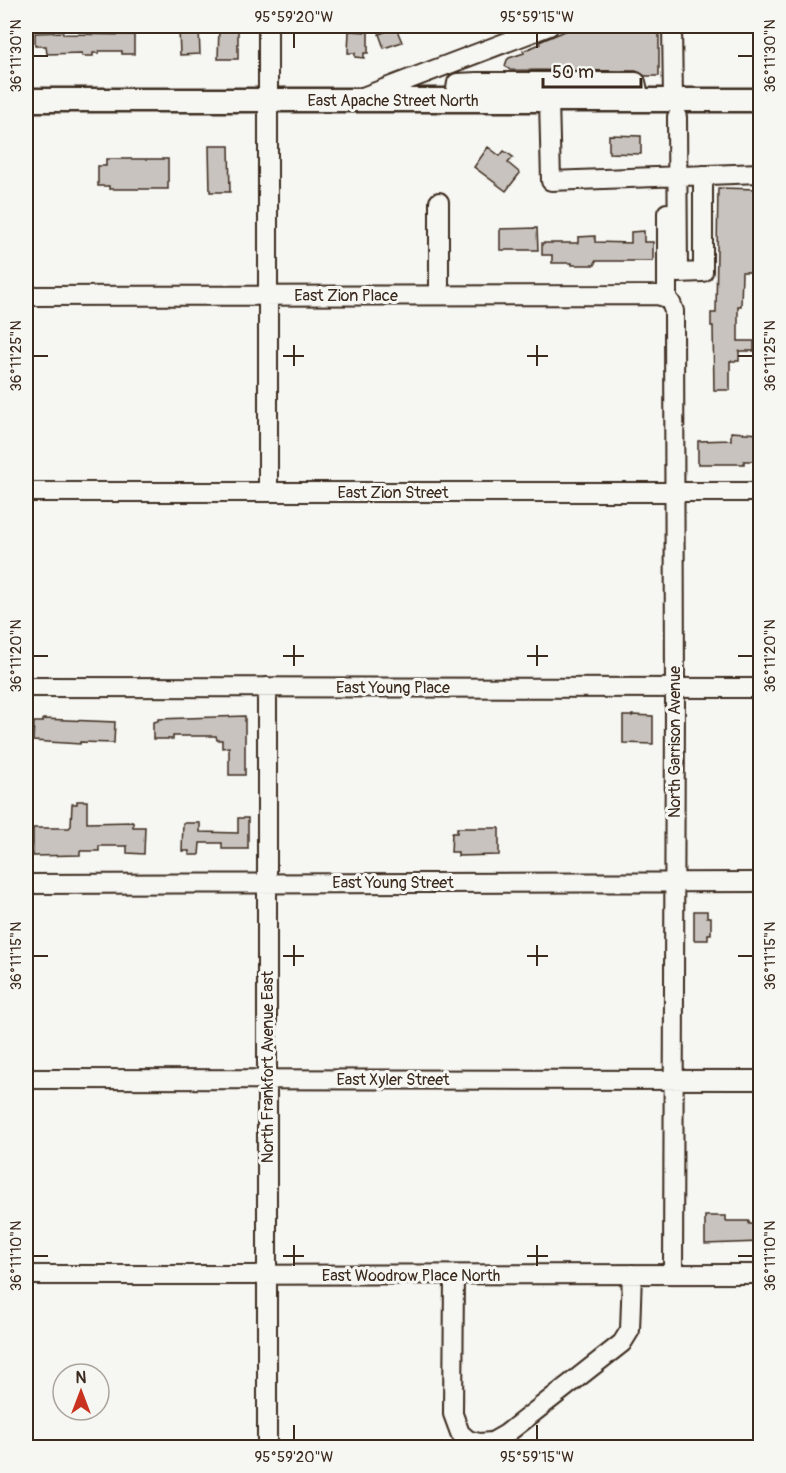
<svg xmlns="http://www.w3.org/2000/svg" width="786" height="1473" viewBox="0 0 786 1473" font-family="Pangolin,sans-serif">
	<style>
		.building { fill: #c8c3be; stroke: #3b2a1e; stroke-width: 1.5 }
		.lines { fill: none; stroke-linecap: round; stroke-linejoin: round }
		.minor-casing { stroke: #3b2a1e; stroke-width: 22 }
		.major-casing { stroke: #3b2a1e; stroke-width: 27 }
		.minor { stroke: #f6f6f2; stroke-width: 18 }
		.major { stroke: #f6f6f2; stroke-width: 22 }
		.ticks { fill: none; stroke: #3b2a1e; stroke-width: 2 }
		.labels { text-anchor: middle; stroke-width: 6; stroke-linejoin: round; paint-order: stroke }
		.street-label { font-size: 16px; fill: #3b2a1e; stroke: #f6f6f2 }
		.neatline { fill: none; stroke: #3b2a1e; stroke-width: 2 }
		.ticks-label { font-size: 15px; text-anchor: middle; fill: #3b2a1e }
	</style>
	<rect width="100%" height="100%" fill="#f6f6f2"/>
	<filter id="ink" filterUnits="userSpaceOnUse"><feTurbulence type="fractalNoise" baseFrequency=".0167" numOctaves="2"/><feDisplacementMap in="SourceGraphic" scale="12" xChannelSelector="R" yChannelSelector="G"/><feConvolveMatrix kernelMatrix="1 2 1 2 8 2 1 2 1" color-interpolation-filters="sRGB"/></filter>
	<g filter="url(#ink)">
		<!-- building -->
		<path class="building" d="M 577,26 L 659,26 L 659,76 L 645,76 L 636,71 L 510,70 L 505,66 L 507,60 L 509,58 L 524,53 L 523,51 L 540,44 L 539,42 Z
			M 219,28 L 238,29 L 238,59 L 218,59 Z
			M 396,28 L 402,42 L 384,48 L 379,34 Z
			M 179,29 L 199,29 L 200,54 L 180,55 Z
			M 349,31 L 368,32 L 368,53 L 364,53 L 364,58 L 355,57 L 355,53 L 348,53 Z
			M 63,32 L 63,34 L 134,35 L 134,54 L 122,54 L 122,51 L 99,51 L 99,53 L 93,53 L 93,56 L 82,56 L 82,53 L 47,54 L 46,46 L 35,46 L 35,33 Z
			M 609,135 L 641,136 L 641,154 L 609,153 Z
			M 209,146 L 229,146 L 230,192 L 210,192 Z
			M 488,147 L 500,156 L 504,151 L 513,157 L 508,163 L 520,173 L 506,191 L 474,167 Z
			M 106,159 L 168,159 L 168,189 L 109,189 L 109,186 L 98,186 L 98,166 L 106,166 Z
			M 718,188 L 760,189 L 760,272 L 742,272 L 741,306 L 738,306 L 738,341 L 754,341 L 754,351 L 739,351 L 739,361 L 730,361 L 730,390 L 714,390 L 713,326 L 711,326 L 711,313 L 716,313 Z
			M 537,228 L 538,250 L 500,250 L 500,229 Z
			M 644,231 L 644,242 L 653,242 L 653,261 L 595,261 L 595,265 L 572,265 L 572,263 L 552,263 L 552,255 L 542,255 L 542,243 L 578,243 L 578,237 L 595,236 L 595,242 L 631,243 L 631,232 Z
			M 731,432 L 760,434 L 760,461 L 744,461 L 744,464 L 698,464 L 698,441 L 731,440 Z
			M 632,715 L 653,716 L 653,744 L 623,743 L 623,716 L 632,716 Z
			M 245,716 L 245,775 L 229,775 L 229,747 L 222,748 L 222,740 L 217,740 L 216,736 L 173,736 L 173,739 L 153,739 L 153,722 L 158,721 L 158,719 Z
			M 43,719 L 115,722 L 114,743 L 80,742 L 80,744 L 33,741 L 34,722 L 43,722 Z
			M 77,801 L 87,801 L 87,823 L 133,822 L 133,827 L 145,827 L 144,854 L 127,853 L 127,846 L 99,846 L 99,851 L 80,851 L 80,855 L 33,856 L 33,828 L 69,828 L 71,826 L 72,804 L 77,804 Z
			M 238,818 L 248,818 L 248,849 L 222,849 L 222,843 L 200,843 L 199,855 L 189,855 L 189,851 L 182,851 L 183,823 L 200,823 L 200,832 L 238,833 Z
			M 457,828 L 499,828 L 499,855 L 458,856 L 458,852 L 451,852 L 452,833 L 457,833 Z
			M 694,911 L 707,911 L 707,917 L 711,917 L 711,934 L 708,934 L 708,940 L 694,940 Z
			M 705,1216 L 726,1216 L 726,1221 L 749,1221 L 749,1224 L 760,1224 L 760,1242 L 705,1244 Z"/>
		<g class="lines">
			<!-- minor casing -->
			<g class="minor-casing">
				<path id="minor" d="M 672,26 L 673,100
					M 360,98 L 549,26
					M 454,100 L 457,83 L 477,82 L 636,82 L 640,100
					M 549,100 L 551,181 L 760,173
					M 677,117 L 678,273 L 703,272 L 703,175
					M 439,202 L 439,295
					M 667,213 L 667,298 L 671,303 L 674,311 L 675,700 L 673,1273
					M 26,296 L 657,295 L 667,298
					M 268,491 L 268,26
					M 26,492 L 760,492
					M 26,687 L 760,688
					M 267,687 L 267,1448
					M 26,884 L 760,882
					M 26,1079 L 760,1080
					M 26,1275 L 760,1274
					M 454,1275 L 453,1414 L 460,1433 L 468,1440 L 479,1443 L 492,1442 L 506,1434 L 622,1343 L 630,1330 L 632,1274"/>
			</g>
			<!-- major casing -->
			<g class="major-casing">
				<path id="major" d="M 26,100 L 760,100"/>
			</g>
			<!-- minor -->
			<use href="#minor" class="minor"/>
			<!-- major -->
			<use href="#major" class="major"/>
		</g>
	</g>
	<!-- ticks -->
	<path class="ticks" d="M 294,33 L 294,48M 537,33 L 537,48M 33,56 L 48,56M 738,56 L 753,56M 294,345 L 294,366M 537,345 L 537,366M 33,356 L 48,356M 283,356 L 304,356M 527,356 L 548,356M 738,356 L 753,356M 294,645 L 294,666M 537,645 L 537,666M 33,656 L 48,656M 283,656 L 304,656M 527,656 L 548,656M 738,656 L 753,656M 294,945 L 294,966M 537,945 L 537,966M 33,956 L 48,956M 283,956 L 304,956M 527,956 L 548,956M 738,956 L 753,956M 294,1245 L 294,1266M 537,1245 L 537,1266M 33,1256 L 48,1256M 283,1256 L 304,1256M 527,1256 L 548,1256M 738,1256 L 753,1256M 294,1425 L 294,1440M 537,1425 L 537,1440"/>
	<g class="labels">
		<!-- street labels -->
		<g class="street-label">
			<text x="393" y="106">East Apache Street North</text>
			<text x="346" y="301">East Zion Place</text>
			<text x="393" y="498">East Zion Street</text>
			<text x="393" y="693">East Young Place</text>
			<text transform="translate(674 742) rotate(-90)" y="6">North Garrison Avenue</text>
			<text x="393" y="888">East Young Street</text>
			<text transform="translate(267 1067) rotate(-90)" y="6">North Frankfort Avenue East</text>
			<text x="393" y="1085">East Xyler Street</text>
			<text x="411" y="1281">East Woodrow Place North</text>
		</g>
	</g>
	<!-- margin -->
	<rect width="786" height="1473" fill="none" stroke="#f6f6f2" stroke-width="66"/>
	<!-- north arrow -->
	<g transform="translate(81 1392)"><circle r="28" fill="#f6f6f2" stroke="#aba49d" stroke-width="1.5"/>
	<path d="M0-4.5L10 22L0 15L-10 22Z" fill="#c8321e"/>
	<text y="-9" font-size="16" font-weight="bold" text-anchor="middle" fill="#3b2a1e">N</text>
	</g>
	<!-- scale -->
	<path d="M543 78v9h98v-9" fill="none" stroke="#3b2a1e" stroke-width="3"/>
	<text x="552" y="78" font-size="18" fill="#3b2a1e" stroke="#f6f6f2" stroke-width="4.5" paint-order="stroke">50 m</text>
	<rect x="33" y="33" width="720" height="1407" class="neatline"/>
	<g class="ticks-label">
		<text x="294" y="22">95°59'20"W</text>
		<text x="537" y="22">95°59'15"W</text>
		<text transform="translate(16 56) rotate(-90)" y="5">36°11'30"N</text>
		<text transform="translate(770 56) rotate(-90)" y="5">36°11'30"N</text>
		<text transform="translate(16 356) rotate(-90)" y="5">36°11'25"N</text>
		<text transform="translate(770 356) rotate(-90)" y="5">36°11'25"N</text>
		<text transform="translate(16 656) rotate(-90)" y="5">36°11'20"N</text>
		<text transform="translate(770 656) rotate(-90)" y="5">36°11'20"N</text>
		<text transform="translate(16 956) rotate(-90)" y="5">36°11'15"N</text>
		<text transform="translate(770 956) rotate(-90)" y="5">36°11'15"N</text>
		<text transform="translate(16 1256) rotate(-90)" y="5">36°11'10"N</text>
		<text transform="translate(770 1256) rotate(-90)" y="5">36°11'10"N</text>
		<text x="294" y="1462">95°59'20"W</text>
		<text x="537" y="1462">95°59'15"W</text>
	</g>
</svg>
